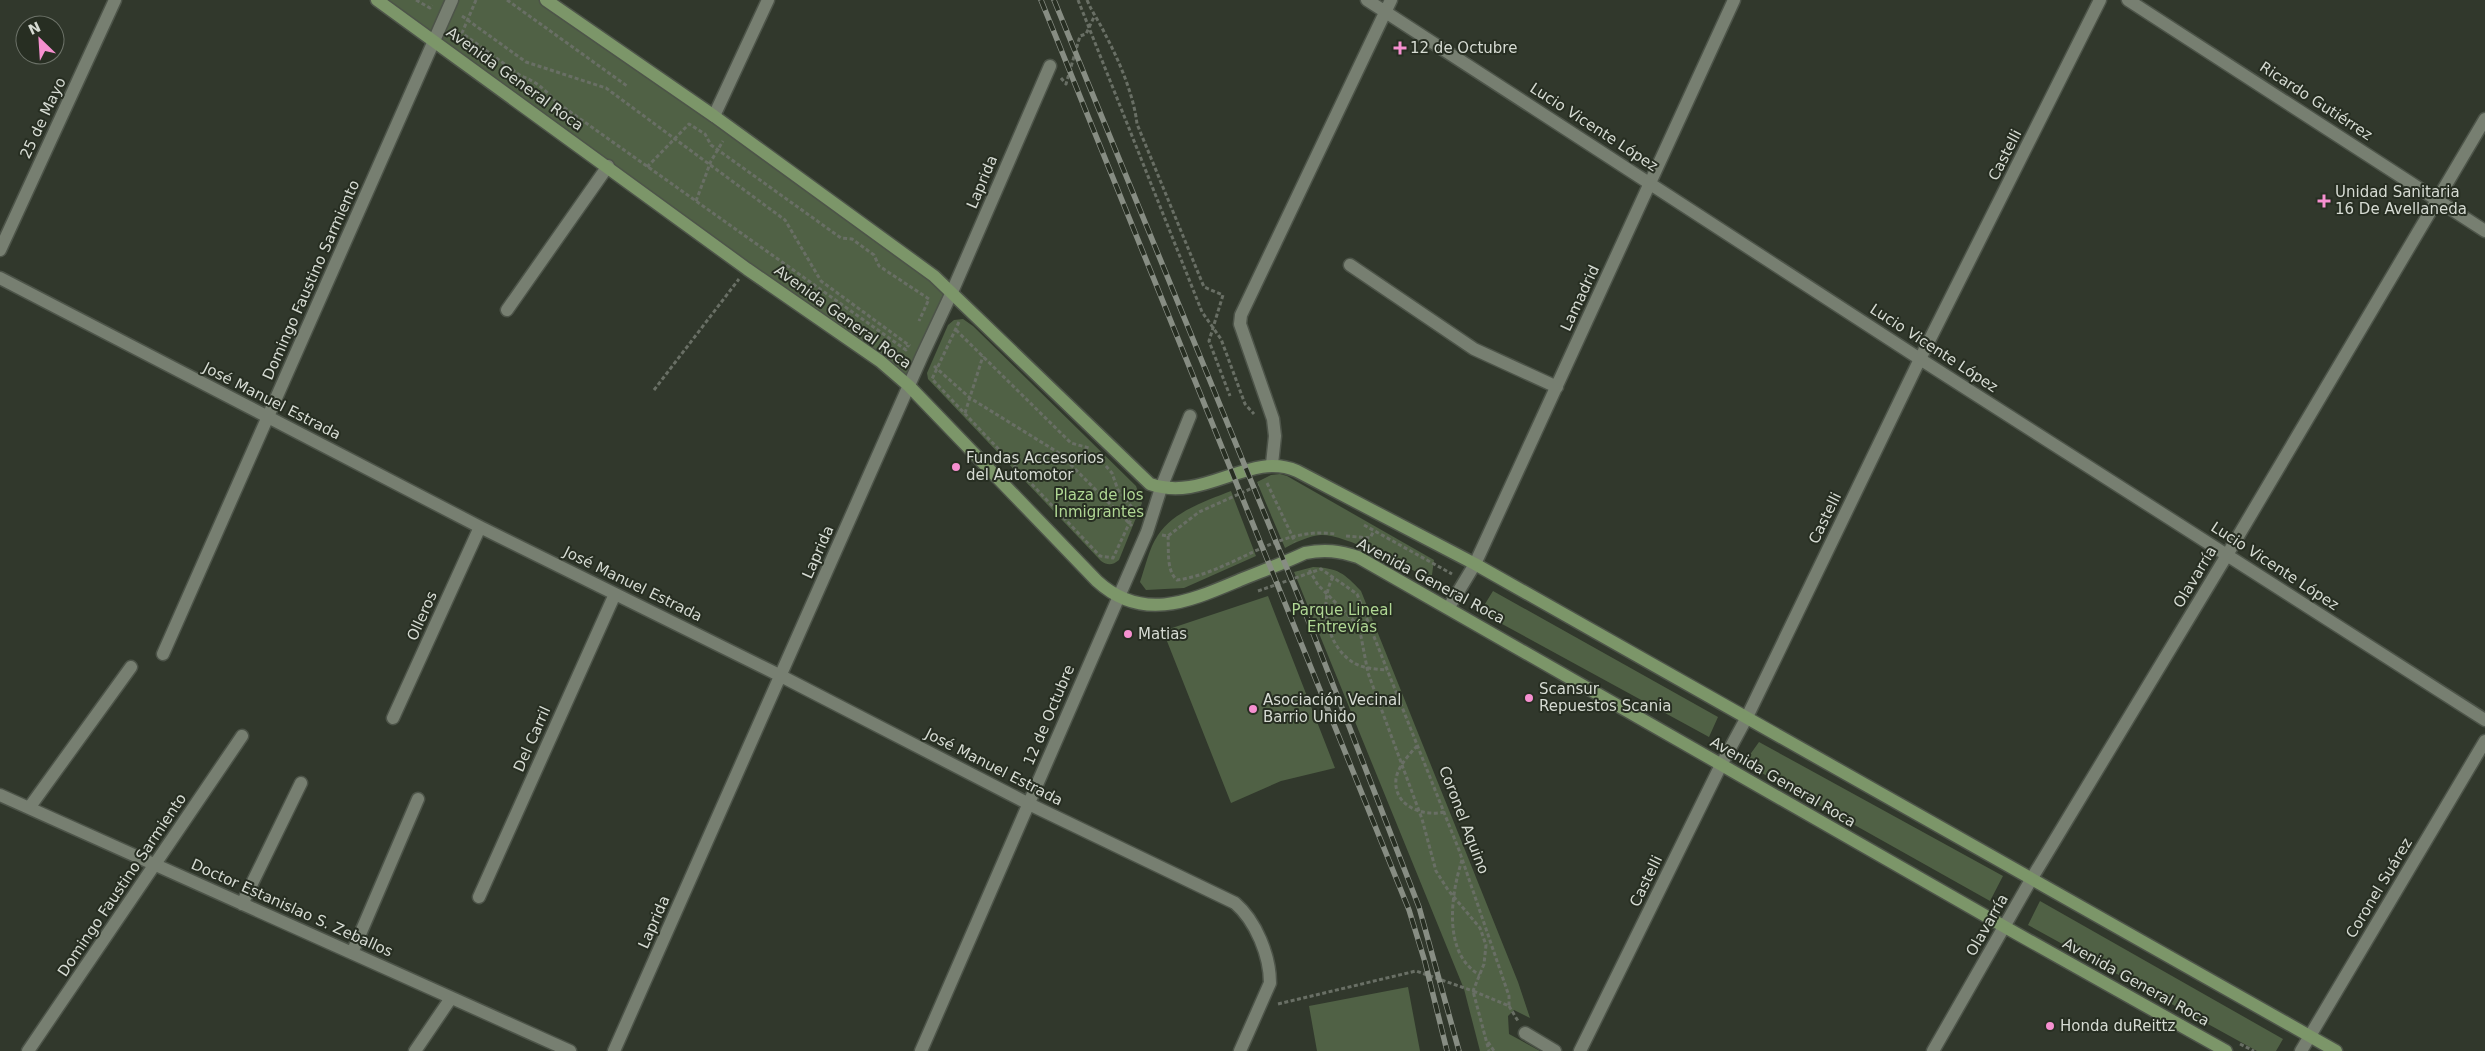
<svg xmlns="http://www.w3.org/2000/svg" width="2485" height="1051" viewBox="0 0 2485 1051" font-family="'DejaVu Sans',sans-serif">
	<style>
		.green { fill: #506145 }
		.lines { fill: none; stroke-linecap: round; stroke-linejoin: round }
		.minor-casing { stroke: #4d5449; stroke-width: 15 }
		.major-casing { stroke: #4d5449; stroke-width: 15 }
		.path { stroke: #696f65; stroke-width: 3; stroke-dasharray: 4 2.5; stroke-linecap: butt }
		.minor { stroke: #777f71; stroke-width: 12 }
		.major { stroke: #7c9669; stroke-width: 12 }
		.rail-casing { stroke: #878d83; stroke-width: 5.5 }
		.rail { stroke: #272e22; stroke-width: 4; stroke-dasharray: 11; stroke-linecap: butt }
		.poi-dot { fill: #f690d0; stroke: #272e22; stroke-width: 2 }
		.labels { text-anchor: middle; stroke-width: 4; stroke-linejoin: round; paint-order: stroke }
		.poi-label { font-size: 15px; fill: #d6dbd3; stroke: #272e22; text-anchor: start }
		.street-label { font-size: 15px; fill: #d6dbd3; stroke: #272e22 }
		.park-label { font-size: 15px; fill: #b0d794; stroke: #272e22 }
	</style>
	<rect width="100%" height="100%" fill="#31382c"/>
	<!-- green -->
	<path class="green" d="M 383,0 L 546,0 L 952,292 L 909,386 Z
		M 963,319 L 973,326 L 1136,486 L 1142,503 L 1119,560 C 1113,565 1108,566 1101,561 L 928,379 L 927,373 L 948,325 L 954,320 Z
		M 1280,474 L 1287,476 L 1434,560 L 1432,575 L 1425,576 C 1402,565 1344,534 1321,535 C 1309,536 1296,542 1285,548 L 1257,482 L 1271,475 Z
		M 1231,491 L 1256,556 L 1184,588 L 1146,590 L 1140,582 C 1145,568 1149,548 1158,535 C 1174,511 1206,501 1231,491 Z
		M 1313,567 C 1338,568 1344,573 1361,591 L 1518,982 L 1530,1018 L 1514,1010 L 1508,1016 L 1509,1034 L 1540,1051 L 1480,1051 L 1464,989 L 1294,572 Z
		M 1493,591 L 1718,717 L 1709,737 L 1480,612 Z
		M 1268,596 L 1335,768 L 1281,781 L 1231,803 L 1163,631 Z
		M 1759,742 L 2003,876 L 1990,901 L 1744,763 Z
		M 2040,901 L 2283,1039 L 2276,1051 L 2257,1051 L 2028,925 Z
		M 1408,987 L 1420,1051 L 1317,1051 L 1309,1006 Z"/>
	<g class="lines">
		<!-- minor casing -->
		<g class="minor-casing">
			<path id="minor" d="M 1367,0 L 1920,359 L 2485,720
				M 2128,0 L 2485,231
				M 714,116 L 768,0
				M 0,250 L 115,0
				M 1350,265 L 1474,349 L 1557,387
				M 0,278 L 480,527 L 781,676 L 1029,804 L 1235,903 C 1256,921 1270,956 1270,983 L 1240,1051
				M 507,310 L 608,166
				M 1272,464 L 1275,436 L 1273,419 L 1240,324 L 1241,315 L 1391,0
				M 1449,607 L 1475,564 L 1734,0
				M 163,654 L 452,0
				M 393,718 L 480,527
				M 0,795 L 570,1051
				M 29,808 L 131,667
				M 479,897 L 615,594
				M 242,904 L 301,783
				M 352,953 L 418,799
				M 1525,1033 L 1555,1051
				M 28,1051 L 242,736
				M 415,1051 L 451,998
				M 614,1051 L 922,356 L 952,292 L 1050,66
				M 921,1051 L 1147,532 L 1161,488 L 1190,416
				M 1580,1051 L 1721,765 L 1747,717 L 1920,359 L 2100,0
				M 1933,1051 L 2032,878 L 2227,555 L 2485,119
				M 2301,1051 L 2485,741"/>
		</g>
		<!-- major casing -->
		<g class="major-casing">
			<path id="major" d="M 377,0 L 747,269 L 880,361 L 909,386 L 1097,581 C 1143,623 1190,601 1240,580 C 1262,571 1284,563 1305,553 C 1325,549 1339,551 1358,557 L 2005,927 L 2226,1051
				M 546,0 L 714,116 L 934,276 L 1150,484 C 1205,503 1250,450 1297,471 L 1475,564 L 2336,1051"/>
		</g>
		<!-- path -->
		<path class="path" d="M 416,0 L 430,8 L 432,5
			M 476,0 L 462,33 L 521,76 C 535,81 545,89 555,101 L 906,350 L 908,345
			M 507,0 L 627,86
			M 1078,0 L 1202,312 L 1221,339 L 1245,404 L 1254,414
			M 1087,0 C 1093,14 1099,21 1105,34 C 1119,60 1134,96 1137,124 L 1204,287 L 1223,295 L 1209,341 L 1230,396
			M 462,16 L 526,62 L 606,88 L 675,139 L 785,220 L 821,281 L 910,346
			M 1061,78 L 1066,84 L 1080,36 L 1086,34 L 1094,17
			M 647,167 L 689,124 L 705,134 L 711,145 L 841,238 L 852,239 L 874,255 L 879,266 L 929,299 L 919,321
			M 696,201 L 711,161 L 723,141
			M 959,322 L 932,379 L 1100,556 L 1113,558 L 1135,511 L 1118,490 L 1112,473 L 1105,465
			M 956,330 L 1071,443 L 1089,448
			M 934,366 L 970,398 L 1059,453 L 1132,526
			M 654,390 L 739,279
			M 965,413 L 983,356
			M 1267,483 L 1295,542
			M 1364,525 L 1452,574
			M 1162,535 L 1168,536 L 1199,512 L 1259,485
			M 1168,536 C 1169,549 1166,571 1177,580 C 1232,573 1278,525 1335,534
			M 1346,536 L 1370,538 L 1374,531
			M 1333,577 C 1318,604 1327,649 1356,664 C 1366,669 1377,669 1387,670
			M 1258,591 L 1321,569 L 1357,594 L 1459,850 L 1509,996 L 1509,1006 L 1473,991 L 1489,1051
			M 1417,746 C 1409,755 1398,766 1396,779 C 1393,806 1423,817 1444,812
			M 1462,860 C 1451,894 1442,954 1480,975
			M 1278,1004 L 1416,971 L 1473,991 L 1484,964 L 1486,945 L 1480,928 L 1448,890 L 1436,871 L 1422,819 L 1368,673 L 1359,626 L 1318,585 L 1308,568
			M 1509,1006 L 1518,1021
			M 1488,1042 L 1494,1051
			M 2240,1044 L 2254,1051"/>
		<!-- minor -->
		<use href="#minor" class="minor"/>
		<!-- major -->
		<use href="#major" class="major"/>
		<!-- rail casing -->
		<g class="rail-casing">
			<path id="rail" d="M 1041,0 L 1409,910 L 1425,962 L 1447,1051
				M 1054,0 L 1306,615 L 1419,907 L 1459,1051"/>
		</g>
		<!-- rail -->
		<use href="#rail" class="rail"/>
	</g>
	<!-- markers -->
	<g class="poi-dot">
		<path d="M1397.5 40.5h5v5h5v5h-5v5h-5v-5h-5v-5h5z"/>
		<path d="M2321.5 193.5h5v5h5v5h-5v5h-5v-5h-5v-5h5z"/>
		<circle cx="956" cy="467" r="5"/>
		<circle cx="1128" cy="634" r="5"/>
		<circle cx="1529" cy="698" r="5"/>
		<circle cx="1253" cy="709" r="5"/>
		<circle cx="2050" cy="1026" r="5"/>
	</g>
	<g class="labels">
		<!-- poi labels -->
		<g class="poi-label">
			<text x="1410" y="53">12 de Octubre</text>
			<text x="2335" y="197">Unidad Sanitaria<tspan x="2335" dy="17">16 De Avellaneda</tspan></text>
			<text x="966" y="463">Fundas Accesorios<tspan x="966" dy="17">del Automotor</tspan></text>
			<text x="1138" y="639">Matias</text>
			<text x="1539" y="694">Scansur<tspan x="1539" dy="17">Repuestos Scania</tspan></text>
			<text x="1263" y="705">Asociación Vecinal<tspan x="1263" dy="17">Barrio Unido</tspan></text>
			<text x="2060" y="1031">Honda duReittz</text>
		</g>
		<!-- street labels -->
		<g class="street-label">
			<text transform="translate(515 79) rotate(36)" y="5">Avenida General Roca</text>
			<text transform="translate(2316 101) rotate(33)" y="5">Ricardo Gutiérrez</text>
			<text transform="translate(43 118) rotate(-65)" y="5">25 de Mayo</text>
			<text transform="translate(1594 127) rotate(33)" y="5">Lucio Vicente López</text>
			<text transform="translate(2005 155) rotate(-63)" y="5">Castelli</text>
			<text transform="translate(982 182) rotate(-67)" y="5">Laprida</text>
			<text transform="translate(311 280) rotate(-66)" y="5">Domingo Faustino Sarmiento</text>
			<text transform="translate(1580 298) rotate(-65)" y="5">Lamadrid</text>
			<text transform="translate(843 317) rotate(36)" y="5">Avenida General Roca</text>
			<text transform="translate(1934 348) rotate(33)" y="5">Lucio Vicente López</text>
			<text transform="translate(272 401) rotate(27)" y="5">José Manuel Estrada</text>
			<text transform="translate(1825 518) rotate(-64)" y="5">Castelli</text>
			<text transform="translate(818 552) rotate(-66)" y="5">Laprida</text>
			<text transform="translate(2275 566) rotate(33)" y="5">Lucio Vicente López</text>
			<text transform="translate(2195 577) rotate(-59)" y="5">Olavarría</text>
			<text transform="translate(1431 581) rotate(28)" y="5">Avenida General Roca</text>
			<text transform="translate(633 584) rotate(26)" y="5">José Manuel Estrada</text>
			<text transform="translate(422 616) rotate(-66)" y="5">Olleros</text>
			<text transform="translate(1049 715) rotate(-67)" y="5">12 de Octubre</text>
			<text transform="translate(532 739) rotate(-66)" y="5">Del Carril</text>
			<text transform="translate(994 767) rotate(27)" y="5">José Manuel Estrada</text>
			<text transform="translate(1783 782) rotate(30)" y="5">Avenida General Roca</text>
			<text transform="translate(1464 820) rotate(69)" y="5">Coronel Aquino</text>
			<text transform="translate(1646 881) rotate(-64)" y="5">Castelli</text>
			<text transform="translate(122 885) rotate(-56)" y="5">Domingo Faustino Sarmiento</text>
			<text transform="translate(2379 888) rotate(-59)" y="5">Coronel Suárez</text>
			<text transform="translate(292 908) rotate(24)" y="5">Doctor Estanislao S. Zeballos</text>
			<text transform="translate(654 922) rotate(-66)" y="5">Laprida</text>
			<text transform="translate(1987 925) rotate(-60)" y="5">Olavarría</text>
			<text transform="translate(2136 982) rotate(29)" y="5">Avenida General Roca</text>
		</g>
		<!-- park labels -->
		<g class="park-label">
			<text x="1099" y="500">Plaza de los<tspan x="1099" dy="17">Inmigrantes</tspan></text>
			<text x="1342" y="615">Parque Lineal<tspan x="1342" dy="17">Entrevías</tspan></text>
		</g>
	</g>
	<!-- north arrow -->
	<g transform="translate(40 40) rotate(335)"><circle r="24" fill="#272e22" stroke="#6d7369"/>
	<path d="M0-4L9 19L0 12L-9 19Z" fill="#f690d0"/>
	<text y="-8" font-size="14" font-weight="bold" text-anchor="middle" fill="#d6dbd3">N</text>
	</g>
</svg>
